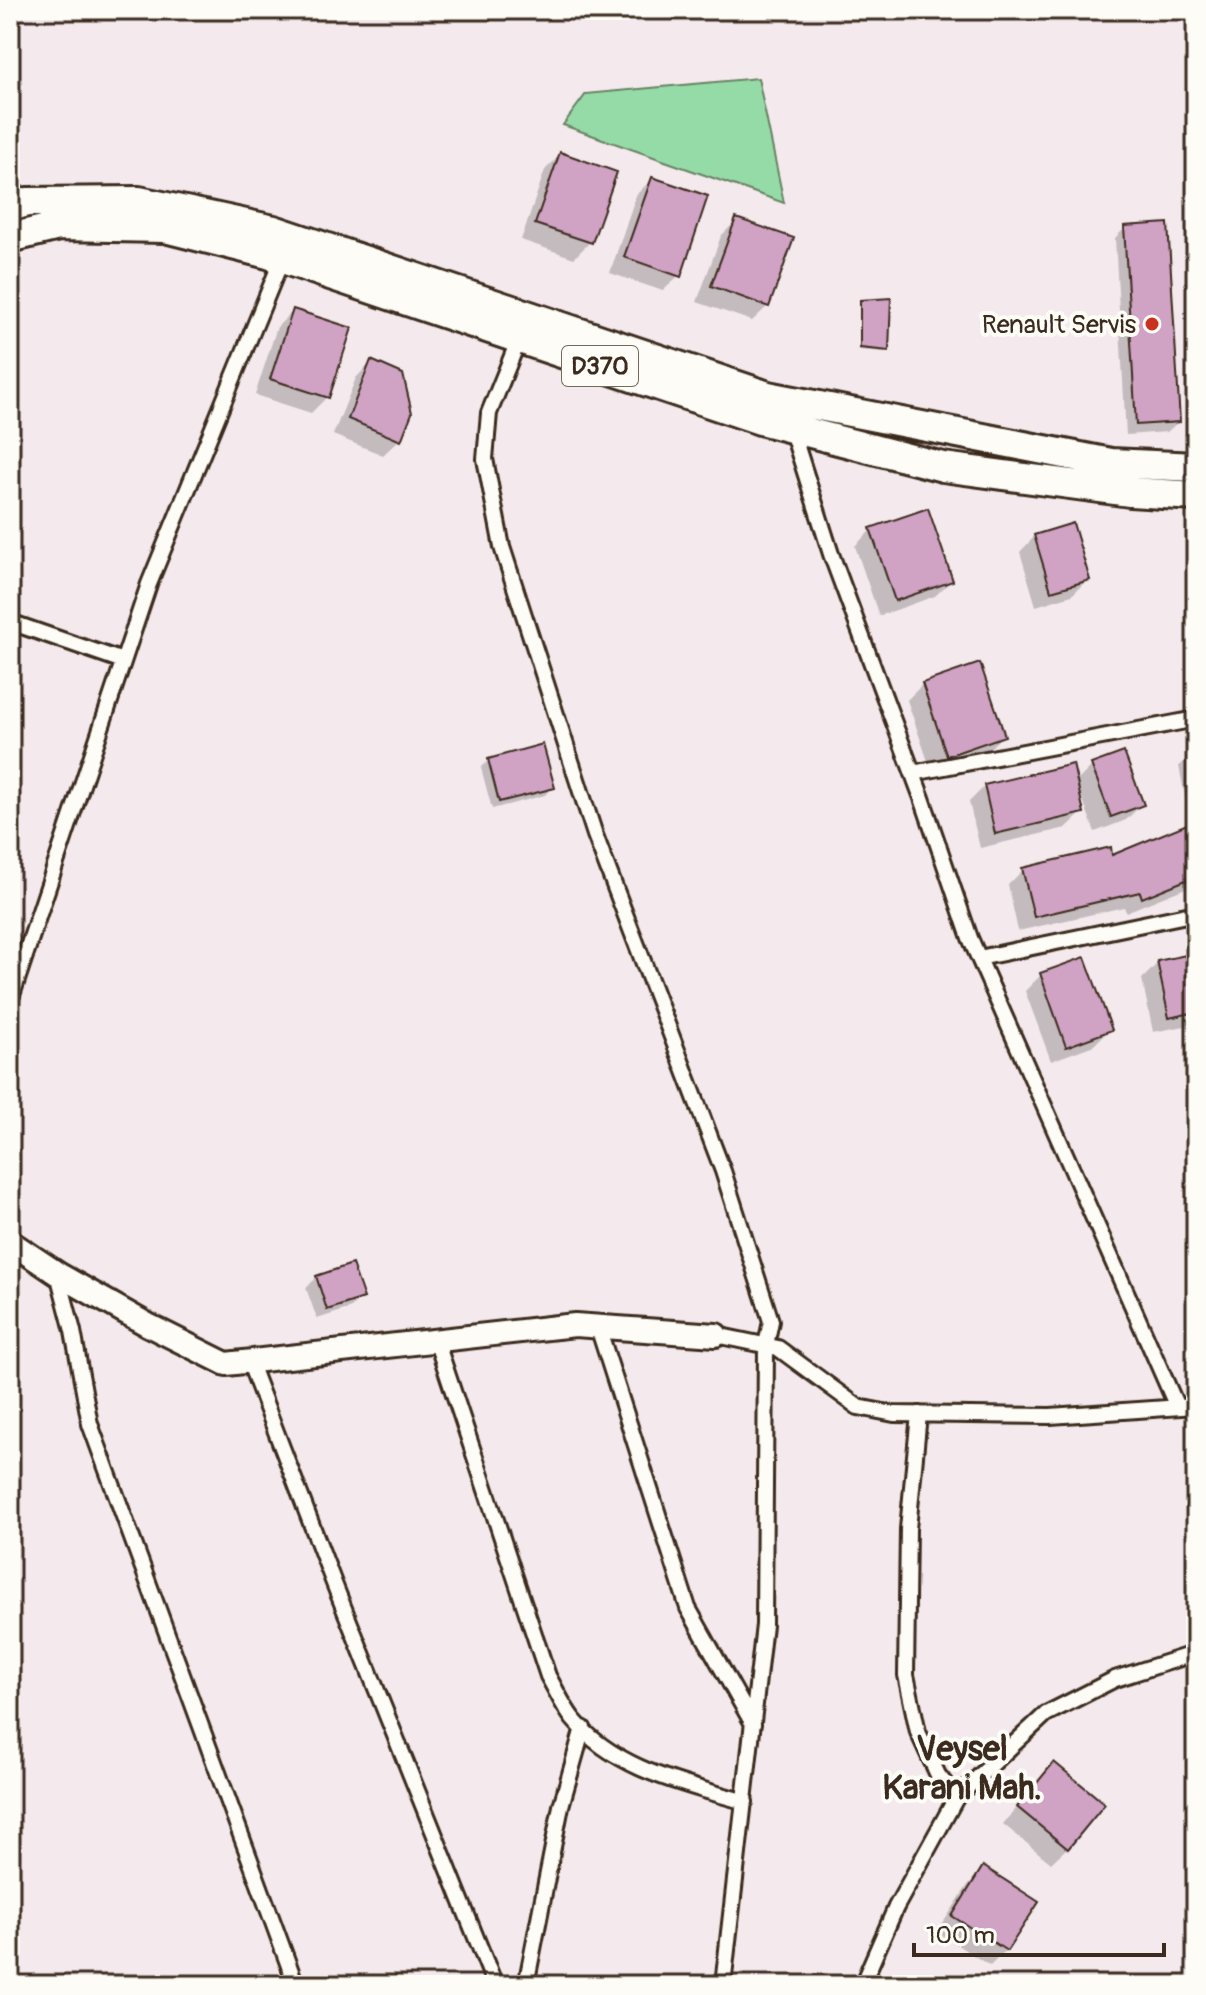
<svg xmlns="http://www.w3.org/2000/svg" width="1206" height="1995" viewBox="0 0 1206 1995" font-family="Pangolin,sans-serif">
	<style>
		.green { fill: #95dba8; stroke: #688263; stroke-width: 2 }
		.shadow { fill: #0003 }
		.building { fill: #d0a2c3; stroke: #3b2a1e; stroke-width: 2 }
		.lines { fill: none; stroke-linecap: round; stroke-linejoin: round }
		.street-casing { stroke: #3b2a1e; stroke-width: 20 }
		.secondary-casing { stroke: #3b2a1e; stroke-width: 28 }
		.highway-casing { stroke: #3b2a1e; stroke-width: 34 }
		.street { stroke: #fdfcf7; stroke-width: 14 }
		.secondary { stroke: #fdfcf7; stroke-width: 22 }
		.highway { stroke: #fdfcf7; stroke-width: 28 }
		.poi-dot { fill: #c8321e; stroke: #fdfcf7; stroke-width: 3 }
		.labels { text-anchor: middle; stroke-width: 8; stroke-linejoin: round; paint-order: stroke }
		.shield { fill: #fdfcf7; stroke: #75695f; stroke-width: 2 }
		.shield-label { font-size: 24px; font-weight: bold; fill: #3b2a1e }
		.poi-label { font-size: 26px; fill: #3b2a1e; stroke: #fdfcf7; text-anchor: end }
		.district-label { font-size: 34px; font-weight: bold; fill: #3b2a1e; stroke: #fdfcf7 }
	</style>
	<rect width="100%" height="100%" fill="#f4eaed"/>
	<filter id="ink" filterUnits="userSpaceOnUse"><feTurbulence type="fractalNoise" baseFrequency=".0125" numOctaves="2"/><feDisplacementMap in="SourceGraphic" scale="16" xChannelSelector="R" yChannelSelector="G"/><feConvolveMatrix kernelMatrix="1 2 1 2 8 2 1 2 1" color-interpolation-filters="sRGB"/></filter>
	<g filter="url(#ink)">
		<!-- green -->
		<path class="green" d="M 758,78 L 784,203 L 563,125 L 586,94 Z"/>
		<!-- shadow -->
		<path class="shadow" d="M 561,154 L 590,242 L 574,258 L 521,240 L 545,170 Z
			M 652,179 L 679,275 L 663,291 L 610,273 L 636,195 Z
			M 737,220 L 768,306 L 752,321 L 697,302 L 721,236 Z
			M 1125,228 L 1178,422 L 1167,432 L 1126,435 L 1115,238 Z
			M 861,302 L 887,350 L 885,352 L 859,350 Z
			M 293,311 L 327,397 L 311,413 L 255,395 L 277,327 Z
			M 371,362 L 399,440 L 383,455 L 333,435 L 356,378 Z
			M 871,530 L 951,581 L 935,596 L 879,616 L 855,546 Z
			M 1035,536 L 1088,579 L 1072,595 L 1036,606 L 1020,552 Z
			M 923,684 L 1003,735 L 987,751 L 931,770 L 907,700 Z
			M 1196,750 L 1196,821 L 1190,822 L 1179,766 Z
			M 489,760 L 552,787 L 545,795 L 492,809 L 481,768 Z
			M 1092,766 L 1142,804 L 1126,820 L 1095,832 L 1079,790 L 1077,791 L 1082,813 L 1066,828 L 980,848 L 969,802 L 985,786 L 1075,783 Z
			M 1196,839 L 1196,882 L 1193,885 L 1126,912 L 1124,907 L 1018,931 L 1008,885 L 1023,870 L 1111,857 Z
			M 1196,955 L 1196,1024 L 1153,1032 L 1142,979 L 1158,963 Z
			M 1041,975 L 1109,1030 L 1094,1045 L 1051,1061 L 1025,991 Z
			M 317,1277 L 361,1298 L 351,1308 L 317,1319 L 306,1288 Z
			M 1054,1764 L 1067,1848 L 1051,1863 L 1003,1824 Z
			M 984,1869 L 1006,1950 L 990,1966 L 937,1932 L 968,1885 Z
			M 922,1975 L 938,1985 L 911,1985 Z"/>
		<!-- building -->
		<path class="building" d="M 560,152 L 617,172 L 592,243 L 535,224 Z
			M 652,177 L 708,196 L 681,277 L 624,257 Z
			M 736,218 L 794,238 L 769,307 L 711,286 Z
			M 1168,223 L 1180,422 L 1136,425 L 1124,226 Z
			M 891,298 L 889,351 L 860,348 L 860,300 Z
			M 293,309 L 352,328 L 329,398 L 270,379 Z
			M 371,360 L 403,374 L 412,413 L 401,441 L 348,419 Z
			M 928,508 L 953,581 L 895,601 L 870,528 Z
			M 1073,523 L 1090,580 L 1051,591 L 1034,535 Z
			M 980,663 L 1005,736 L 947,756 L 922,683 Z
			M 543,744 L 555,788 L 499,802 L 488,759 Z
			M 1124,752 L 1144,805 L 1111,817 L 1091,764 Z
			M 1073,764 L 1084,813 L 995,834 L 984,785 Z
			M 1192,822 L 1196,833 L 1196,876 L 1142,898 L 1140,892 L 1034,917 L 1022,868 L 1111,847 L 1112,855 Z
			M 1196,953 L 1196,1012 L 1169,1018 L 1157,961 Z
			M 1085,957 L 1112,1030 L 1066,1047 L 1040,973 Z
			M 352,1264 L 364,1298 L 327,1310 L 316,1276 Z
			M 1054,1762 L 1105,1804 L 1068,1849 L 1017,1807 Z
			M 983,1866 L 1039,1902 L 1007,1951 L 952,1916 Z"/>
		<g class="lines">
			<!-- street casing -->
			<g class="street-casing">
				<path id="street" d="M 519,339 L 489,413 L 485,459 L 502,547 L 595,835 L 723,1171 L 771,1321 L 766,1345 L 764,1625 L 723,1985
					M 791,428 L 831,554 L 922,798 L 970,938 L 1177,1407
					M 10,622 L 123,661
					M 913,773 L 1196,719
					M 979,958 L 1196,913
					M 10,1001 L 149,584 L 282,259
					M 58,1274 L 73,1331 L 90,1424 L 296,1985
					M 598,1327 L 688,1608 L 753,1724
					M 716,1335 L 778,1348 L 858,1407 L 894,1414 L 1050,1416 L 1196,1406
					M 436,1340 L 548,1676 C 556,1690 563,1706 573,1719 C 615,1770 685,1784 745,1802
					M 249,1361 L 335,1586 L 495,1985
					M 919,1414 L 908,1529 L 906,1675 L 918,1732 L 938,1775 L 956,1798
					M 526,1985 L 561,1806 L 583,1728
					M 862,1985 L 896,1907 L 956,1798 L 1046,1714 L 1115,1679 L 1196,1653"/>
			</g>
			<!-- secondary casing -->
			<g class="secondary-casing">
				<path id="secondary" d="M 10,1242 L 58,1274 L 148,1325 L 226,1364 L 575,1325 L 716,1335"/>
			</g>
			<!-- highway casing -->
			<g class="highway-casing">
				<path id="highway" d="M 10,207 L 27,202 L 139,201 L 274,230 L 768,396 L 1111,463 L 1196,467
					M 10,238 L 59,226 L 165,228 L 268,254 L 760,420 L 943,467 L 1130,492 L 1196,496"/>
			</g>
			<!-- street -->
			<use href="#street" class="street"/>
			<!-- secondary -->
			<use href="#secondary" class="secondary"/>
			<!-- highway -->
			<use href="#highway" class="highway"/>
		</g>
	</g>
	<!-- markers -->
	<circle class="poi-dot" cx="1152" cy="324" r="8"/>
	<g class="labels">
		<!-- shield labels -->
		<rect class="shield" x="562" y="346" width="76" height="40" rx="6"/>
		<g class="shield-label">
			<text x="600" y="374">D370</text>
		</g>
		<!-- poi labels -->
		<g class="poi-label">
			<text x="1136" y="333">Renault Servis</text>
		</g>
		<!-- district labels -->
		<g class="district-label">
			<text x="962" y="1760">Veysel<tspan x="962" dy="39">Karani Mah.</tspan></text>
		</g>
	</g>
	<!-- margin -->
	<rect width="1206" height="1995" fill="none" stroke="#fdfcf7" stroke-width="40"/>
	<rect x="20" y="20" width="1166" height="1955" fill="none" stroke="#3b2a1e" stroke-width="3" filter="url(#ink)"/>
	<!-- scale -->
	<path d="M914 1943v12h250v-12" fill="none" stroke="#3b2a1e" stroke-width="4"/>
	<text x="926" y="1943" font-size="24" fill="#3b2a1e" stroke="#fdfcf7" stroke-width="6" paint-order="stroke">100 m</text>
</svg>
